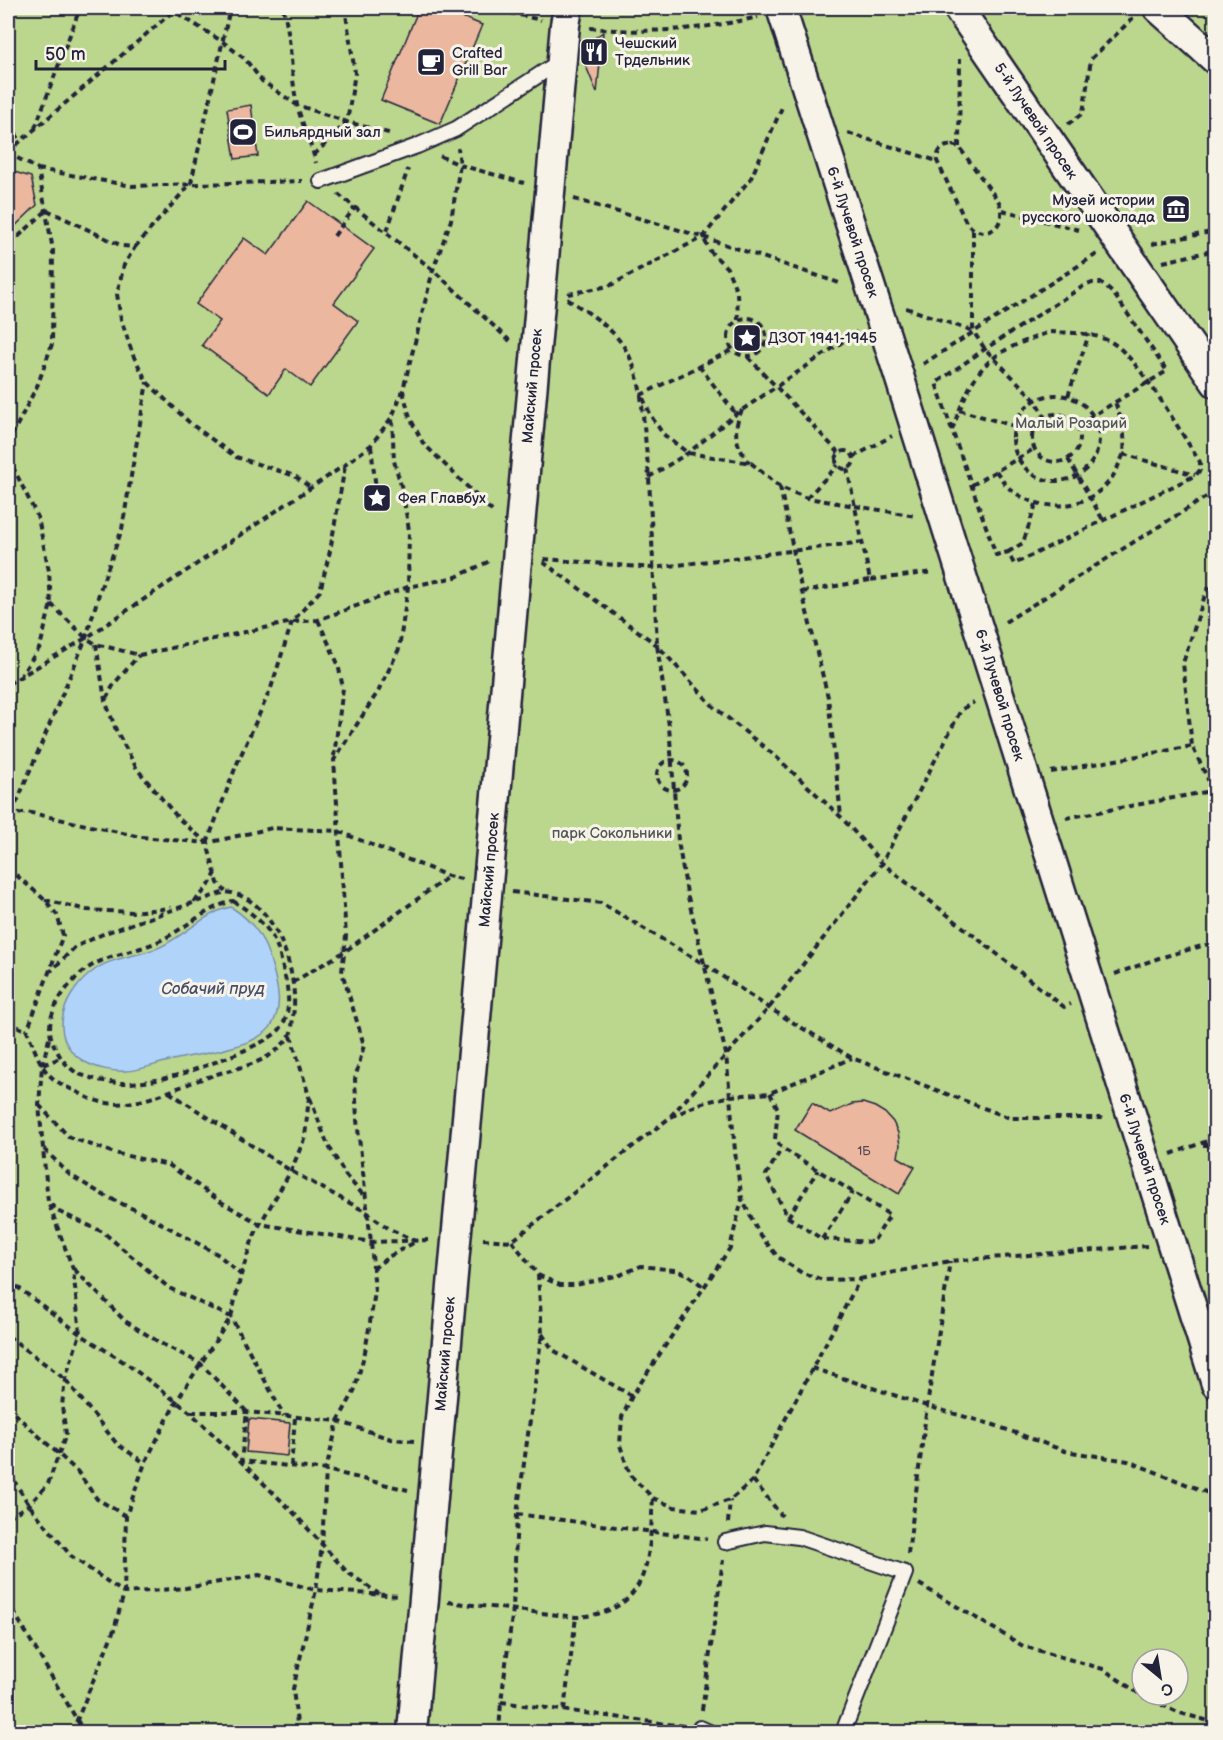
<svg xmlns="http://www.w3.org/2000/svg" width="1223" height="1740" viewBox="0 0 1223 1740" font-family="'Balsamiq Sans',sans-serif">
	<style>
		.green { fill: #bbd68d; stroke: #6e7c64; stroke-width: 1.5; fill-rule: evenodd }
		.water { fill: #b0d4f9; stroke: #778dad; stroke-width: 1.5 }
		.building { fill: #ebb79e; stroke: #22223b; stroke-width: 1.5 }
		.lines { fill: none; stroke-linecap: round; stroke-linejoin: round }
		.lane-casing { stroke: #22223b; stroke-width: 18 }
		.street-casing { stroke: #22223b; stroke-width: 33 }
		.path { stroke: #22223b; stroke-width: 4; stroke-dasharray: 6 4.5; stroke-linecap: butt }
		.lane { stroke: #f7f3e8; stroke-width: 14 }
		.street { stroke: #f7f3e8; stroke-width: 28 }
		.labels { text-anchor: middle; stroke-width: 6; stroke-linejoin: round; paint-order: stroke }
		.number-label { font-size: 12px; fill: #544754 }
		.poi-label { font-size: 15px; fill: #22223b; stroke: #f7f3e8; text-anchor: start }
		.street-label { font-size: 15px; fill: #22223b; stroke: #f7f3e8 }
		.park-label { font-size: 15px; fill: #505854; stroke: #f7f3e8 }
		.water-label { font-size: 16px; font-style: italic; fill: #464e6a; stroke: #f7f3e8 }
	</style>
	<rect width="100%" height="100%" fill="#f3e1d2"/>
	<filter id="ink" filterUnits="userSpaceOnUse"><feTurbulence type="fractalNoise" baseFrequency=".0167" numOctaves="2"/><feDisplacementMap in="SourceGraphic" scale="12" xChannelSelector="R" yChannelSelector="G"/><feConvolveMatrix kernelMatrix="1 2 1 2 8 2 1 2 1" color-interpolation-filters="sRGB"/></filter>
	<g filter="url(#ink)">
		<!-- green -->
		<path class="green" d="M 8,8 L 1215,8 L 1215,1732 L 8,1732 ZM 1142,1659 L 1178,1659 L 1178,1695 L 1142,1695 Z"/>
		<!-- water -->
		<path class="water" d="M 231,907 C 256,923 265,940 273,969 C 278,988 283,1008 271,1026 C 267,1033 252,1041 245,1043 C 221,1052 194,1055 169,1061 C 155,1064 139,1071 125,1071 C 113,1072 96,1068 85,1062 C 44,1038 64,991 96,969 C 113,957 140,956 160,947 C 184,936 206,912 231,907 Z"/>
		<!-- building -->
		<path class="building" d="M 419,8 L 440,8 L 482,25 L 440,124 L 381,100 Z
			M 603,32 L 597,93 L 579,49 Z
			M 251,105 L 258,156 L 235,159 L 227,109 Z
			M 8,170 L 31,177 L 37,205 L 8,233 Z
			M 308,201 L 374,249 L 334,303 L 358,321 L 310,387 L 286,369 L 269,394 L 202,345 L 220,321 L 196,304 L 244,238 L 268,255 Z
			M 812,1103 L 830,1114 L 852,1104 L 863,1103 L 875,1107 L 885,1113 L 893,1122 L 898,1133 L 900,1145 L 898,1157 L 915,1167 L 899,1194 L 795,1130 Z
			M 249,1419 L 290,1423 L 287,1456 L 246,1452 Z"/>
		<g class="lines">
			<!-- lane casing -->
			<g class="lane-casing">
				<path id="lane" d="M 321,181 L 417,146 L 456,129 L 562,60
					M 725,1542 L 765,1533 L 799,1537 L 905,1573 L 843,1732
					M 700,1728 L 709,1732"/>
			</g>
			<!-- street casing -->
			<g class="street-casing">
				<path id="street" d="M 781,8 L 900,379 L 1216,1384
					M 958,8 L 1216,383
					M 1158,8 L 1216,60
					M 412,1732 L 565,25 L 568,8"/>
			</g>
			<!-- path -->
			<path class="path" d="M 169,8 L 223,42 L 245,59 L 262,81 L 297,105 L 347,122 L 392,134
				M 283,8 C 292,39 290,72 297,105 C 302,124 311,143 316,163
				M 489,8 L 541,20
				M 590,28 C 647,34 703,30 758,17
				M 8,113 L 19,141
				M 1068,124 L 1083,113 L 1091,59 L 1134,17
				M 35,128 L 80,8
				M 848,133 L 937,161
				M 952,145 L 959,147 L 999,202 C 1008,227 986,242 967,224 L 937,161 C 937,151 942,146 952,145 Z
				M 959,147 L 960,59
				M 8,152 L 177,8
				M 8,153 L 38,169 L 53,250 L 52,344 L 38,384 L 8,443
				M 314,155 L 347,122 L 355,73 L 345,8
				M 440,156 L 460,165 L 524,183
				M 38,169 L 132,186 L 302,181
				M 338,194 L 433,270 L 510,341
				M 574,199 L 703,237
				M 47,210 L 122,246 L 135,247 L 124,265 L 117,294 L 121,319 L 133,355 L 147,382 L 191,424 L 236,457 L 295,476 L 311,488
				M 1002,210 L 1079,230
				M 973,230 L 973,331 L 985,349 L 1035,400 L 1044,416
				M 387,231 L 408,169
				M 8,233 L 19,236 L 47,210
				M 334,236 L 355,207
				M 1152,244 L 1216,231
				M 135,247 L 191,183 L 230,8
				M 1163,262 L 1216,250
				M 568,294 L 609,286 L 703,237 L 751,178 L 783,105
				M 567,299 C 610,326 632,342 641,395 L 732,350
				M 906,308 L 973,331
				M728 337a19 19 0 1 1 38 0a19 19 0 1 1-38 0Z
				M 738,320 L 737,292 L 727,268 L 710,251 L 703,237 L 842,284
				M 1050,332 C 1070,333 1091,332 1109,341 C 1138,355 1180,432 1200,462 L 1200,470 L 1196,475 L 1014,564 L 1008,552 L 996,555 L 952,430 C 975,366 985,354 1050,332 Z
				M 748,357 L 839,453
				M 923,364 L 1097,254
				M 699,366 L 736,414
				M 403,391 L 410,418 L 423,443 L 495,514
				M1013 438a43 43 0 1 1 86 0a43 43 0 1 1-86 0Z
				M 641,395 L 649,477 L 657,645 L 669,726 L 678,841 L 687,893 L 726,1054 L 736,1161 L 742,1199 L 760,1235 L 778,1257 L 802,1273 L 823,1280 L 860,1279 L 753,1480 L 730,1500 L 700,1510 L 674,1507 L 653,1498 L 630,1475 L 620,1445 L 622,1417 L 632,1396 L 730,1248 L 742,1199
				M 1068,396 L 1089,334
				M 643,398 L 651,416 L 663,434 L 688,453 L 751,463 L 780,487 L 807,498 L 916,516
				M 742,410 C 732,430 735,446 750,463
				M 959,410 L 1014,426
				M1032 438a24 24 0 1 1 48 0a24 24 0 1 1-48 0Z
				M 952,430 L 936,383 L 985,349 L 1082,287 L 1092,283 L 1101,283 L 1114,294 L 1167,371 L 1077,425
				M 371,446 L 377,498
				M836 460a9 9 0 1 1 18 0a9 9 0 1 1-18 0Z
				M 1123,454 L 1195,475
				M 8,457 L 38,518 L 49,571 L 51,604 L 40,647 L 21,675
				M 853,457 L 892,436
				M 1068,459 L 1103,520
				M 847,468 L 870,580 L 933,572
				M 996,471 C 1001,478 1006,487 1014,492 C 1047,516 1098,508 1117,469 C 1119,463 1123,457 1124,452 C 1126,433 1121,419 1115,402
				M 649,477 L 688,453 L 736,414 L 857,332
				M 972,485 L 1034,449
				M 780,487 L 802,592 L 828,697 L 841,816
				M 807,498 L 838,465
				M 1008,552 L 1023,543 L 1036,504
				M 544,559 L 653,568 L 863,542
				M 543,562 L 657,645 L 714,707 L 774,755 L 841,817 L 882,863 L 1064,1007 L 1071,1004
				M 1216,578 L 1206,592 L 1183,663 L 1192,746 L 1216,796
				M 802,592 L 870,580
				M 51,604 L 86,638 L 96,644 L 139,655 L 292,622 L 318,620 L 408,587 L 456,577 L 490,561
				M 318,620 L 338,664 L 343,688 L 334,756
				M 1005,622 L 1216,491
				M 96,644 L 105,700 L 116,730 L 137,769 L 179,819 L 207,843 L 218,883 L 225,891
				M 8,684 L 86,638 L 345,465 L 371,445 L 392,417 L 403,390 L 433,270 L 451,220 L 460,165 L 458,148
				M 106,699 L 114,684 L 139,655
				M657 775a15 15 0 1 1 30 0a15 15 0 1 1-30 0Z
				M 1051,772 L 1192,746
				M 8,816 L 27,812 L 141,837 L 207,843 L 272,828 L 338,831 L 448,876 L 462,879
				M 1066,818 L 1216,790
				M 8,823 L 86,638 L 101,587 L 122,529 L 147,382
				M 207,843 L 236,766 L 271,688 L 292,622 L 320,591 L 330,551 L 345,466
				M 8,868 L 45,900 L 57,915 L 63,935 L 27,1031 C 32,1042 36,1055 42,1065 C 49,1078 60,1084 73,1090 C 80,1093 87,1098 94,1100 C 132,1113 172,1088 208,1077 C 239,1066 267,1066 288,1038 C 293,1032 292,1023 293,1016 C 300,975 275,895 225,892 L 105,933 L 75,947 L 51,971
				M 512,892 L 601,903 L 704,964 L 769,1008 L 852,1058 L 1010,1118 L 1106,1118
				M 45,900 L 87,910 L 132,912 L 171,908
				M 233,901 C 249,911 267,924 275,942 C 280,952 282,966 285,977 C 289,994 291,1014 280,1029 C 271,1040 241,1052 228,1057 C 186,1074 136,1092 91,1078 C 86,1076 79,1075 74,1071 C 64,1064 58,1054 53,1043 C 43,1020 60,994 76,978 C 100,954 127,955 157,942 C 184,930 205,908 233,901 Z
				M 194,902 L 208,887 L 216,873
				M 1115,974 L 1159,958 L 1216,942
				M 293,982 L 344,952 L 448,877
				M 8,1022 L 27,1031
				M 43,1065 L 60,1058
				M 169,1092 L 291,1171 L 368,1213 L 388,1228 L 415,1241
				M 770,1093 L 778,1109 L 775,1139 L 782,1148 L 890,1215 L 873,1242 L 822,1239 L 788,1217 L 766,1175 L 782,1148
				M 310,1098 L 327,1143 L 346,1176 L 366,1198
				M 39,1105 L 69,1137 L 114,1153 L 169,1165 L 221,1202 L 260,1224 L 371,1242 L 430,1240
				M 671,1117 L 702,1103 L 731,1096 L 770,1093 L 852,1058
				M 1203,1145 L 1216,1145
				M 44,1149 L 70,1175 L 105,1196 L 142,1213 L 219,1255 L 241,1275
				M 1171,1154 L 1216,1138
				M 51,1204 L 57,1211 L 103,1232 L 169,1288 L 231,1317 L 284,1416
				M 788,1217 L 818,1170
				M 483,1239 L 512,1241 L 668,1119 L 769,1008 L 882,863 L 961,710 L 974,702
				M 822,1239 L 853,1192
				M 512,1241 L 538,1275 L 542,1333 L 517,1514 L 513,1609 L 501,1702 L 683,1726
				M 74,1269 L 125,1321 L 162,1344 L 200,1363 L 247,1412 L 241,1461 L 326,1470 L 408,1490
				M 373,1269 L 388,1257 L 415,1242
				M 538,1275 L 560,1285 L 576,1285 L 620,1275 L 641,1266 L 674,1270 L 687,1274 L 704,1287
				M 860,1279 L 950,1261 L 1147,1246
				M 8,1280 L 80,1334 L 127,1364 L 190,1412 L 292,1511 L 347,1572 L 379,1594
				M 542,1334 L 553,1350 L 632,1396
				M 8,1336 L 65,1379 L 117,1444 L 145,1463
				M 812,1368 L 927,1406 L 994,1425 L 1065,1451 L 1128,1461 L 1216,1496
				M 8,1405 L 18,1417 L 77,1471 L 97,1499 L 126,1516
				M 191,1412 L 247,1412 L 338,1421 L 391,1439 L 414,1441
				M 291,1466 L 295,1418
				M 8,1471 L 29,1505 L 71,1556 L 124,1593 L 186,1588 L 259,1575 L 316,1590 L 399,1596
				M 753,1480 L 782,1516
				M 517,1514 L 707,1539
				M 8,1517 L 29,1505 L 48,1484 L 66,1434 L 62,1406 L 65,1379 L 80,1334 L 73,1269 L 48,1202 L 39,1105 L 42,1066 L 50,1035
				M 728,1523 L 730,1500
				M 908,1554 L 927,1406 L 950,1261
				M 919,1584 L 1023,1646 L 1103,1669 L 1144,1697 L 1180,1713 L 1216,1723
				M 8,1602 L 84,1732
				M 448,1602 L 576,1617 C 652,1612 649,1558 653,1498
				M 564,1710 L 576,1617
				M 702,1710 L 723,1560
				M 73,1732 L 77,1720 L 114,1630 L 124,1593 L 126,1516 L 145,1463 L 176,1402 L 231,1317 L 241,1275 L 253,1238 L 260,1224 L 291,1171 L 305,1137 L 309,1096 L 291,1036
				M 298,1732 L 293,1689 L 316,1590 L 322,1545 L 326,1470 L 338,1421 L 354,1392 L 365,1352 L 375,1292 L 371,1242 L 357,1120 L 355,1079 L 364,1045 L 342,972 L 346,936 L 334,760 L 379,690 L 399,649 L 408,587 L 409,530 L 402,489 L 394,461 L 392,417
				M 499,1732 L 501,1702"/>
			<!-- lane -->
			<use href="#lane" class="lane"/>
			<!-- street -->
			<use href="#street" class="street"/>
		</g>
	</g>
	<!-- icons -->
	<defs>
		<g id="restaurant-square" transform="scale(1.5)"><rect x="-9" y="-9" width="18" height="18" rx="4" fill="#22223b" stroke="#f7f3e8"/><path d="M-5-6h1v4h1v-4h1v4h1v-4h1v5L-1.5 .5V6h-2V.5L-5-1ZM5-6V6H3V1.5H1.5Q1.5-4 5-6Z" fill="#fff"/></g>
		<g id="cafe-square" transform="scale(1.5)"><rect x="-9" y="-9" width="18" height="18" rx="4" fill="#22223b" stroke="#f7f3e8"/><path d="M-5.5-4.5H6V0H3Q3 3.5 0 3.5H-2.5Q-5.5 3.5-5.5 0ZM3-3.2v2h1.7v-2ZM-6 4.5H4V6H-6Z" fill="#fff"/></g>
		<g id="stadium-square" transform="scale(1.5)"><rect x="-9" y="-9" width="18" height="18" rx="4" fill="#22223b" stroke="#f7f3e8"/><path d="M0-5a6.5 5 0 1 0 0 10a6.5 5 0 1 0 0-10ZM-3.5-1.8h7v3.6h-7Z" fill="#fff"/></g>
		<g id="museum-square" transform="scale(1.5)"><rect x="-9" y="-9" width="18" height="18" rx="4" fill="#22223b" stroke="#f7f3e8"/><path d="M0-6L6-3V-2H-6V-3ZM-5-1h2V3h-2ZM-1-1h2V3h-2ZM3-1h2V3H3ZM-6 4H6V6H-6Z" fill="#fff"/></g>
		<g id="sight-square" transform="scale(1.5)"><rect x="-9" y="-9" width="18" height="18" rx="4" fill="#22223b" stroke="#f7f3e8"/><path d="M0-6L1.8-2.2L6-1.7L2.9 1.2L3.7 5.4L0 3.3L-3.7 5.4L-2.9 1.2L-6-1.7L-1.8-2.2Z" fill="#fff"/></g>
	</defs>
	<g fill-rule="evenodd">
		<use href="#restaurant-square" x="594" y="52"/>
		<use href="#cafe-square" x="431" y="62"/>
		<use href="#stadium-square" x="243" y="132"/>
		<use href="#museum-square" x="1176" y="209"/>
		<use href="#sight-square" x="747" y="338"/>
		<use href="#sight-square" x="377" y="498"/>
	</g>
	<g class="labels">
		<!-- number labels -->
		<g class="number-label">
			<text x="864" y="1155">1Б</text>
		</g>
		<!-- poi labels -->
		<g class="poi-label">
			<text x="615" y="48">Чешский<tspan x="615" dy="17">Трдельник</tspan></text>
			<text x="452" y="58">Crafted<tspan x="452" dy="17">Grill Bar</tspan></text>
			<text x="264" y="137">Бильярдный зал</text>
			<text x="1155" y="205" text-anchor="end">Музей истории<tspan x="1155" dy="17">русского шоколада</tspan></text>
			<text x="768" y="343">ДЗОТ 1941-1945</text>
			<text x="398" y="503">Фея Главбух</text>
		</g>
		<!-- street labels -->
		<g class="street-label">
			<text transform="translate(1036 121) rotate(56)" y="5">5-й Лучевой просек</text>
			<text transform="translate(853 232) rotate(72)" y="5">6-й Лучевой просек</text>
			<text transform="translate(532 386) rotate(-85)" y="5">Майский просек</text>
			<text transform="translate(1000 695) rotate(73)" y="5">6-й Лучевой просек</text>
			<text transform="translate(489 870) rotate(-85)" y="5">Майский просек</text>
			<text transform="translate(1145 1159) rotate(72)" y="5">6-й Лучевой просек</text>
			<text transform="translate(445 1354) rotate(-85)" y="5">Майский просек</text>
		</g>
		<!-- park labels -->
		<g class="park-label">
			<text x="1071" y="428">Малый Розарий</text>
			<text x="612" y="838">парк Сокольники</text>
		</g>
		<!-- water labels -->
		<g class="water-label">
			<text x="213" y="994">Собачий пруд</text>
		</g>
	</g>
	<!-- margin -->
	<rect width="1223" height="1740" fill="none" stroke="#f7f3e8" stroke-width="30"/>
	<rect x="15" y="15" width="1193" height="1710" fill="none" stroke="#22223b" stroke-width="2" filter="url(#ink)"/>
	<!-- north arrow -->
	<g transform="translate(1160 1677) rotate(150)"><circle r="28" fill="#f7f3e8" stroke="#a29fa3" stroke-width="1.5"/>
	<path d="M0-4.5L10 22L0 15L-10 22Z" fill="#22223b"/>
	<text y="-9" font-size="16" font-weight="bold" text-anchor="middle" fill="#22223b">С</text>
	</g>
	<!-- scale -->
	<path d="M36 60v9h189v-9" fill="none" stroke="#22223b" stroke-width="3"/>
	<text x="45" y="60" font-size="18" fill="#22223b" stroke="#f7f3e8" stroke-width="4.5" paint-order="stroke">50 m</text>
</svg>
